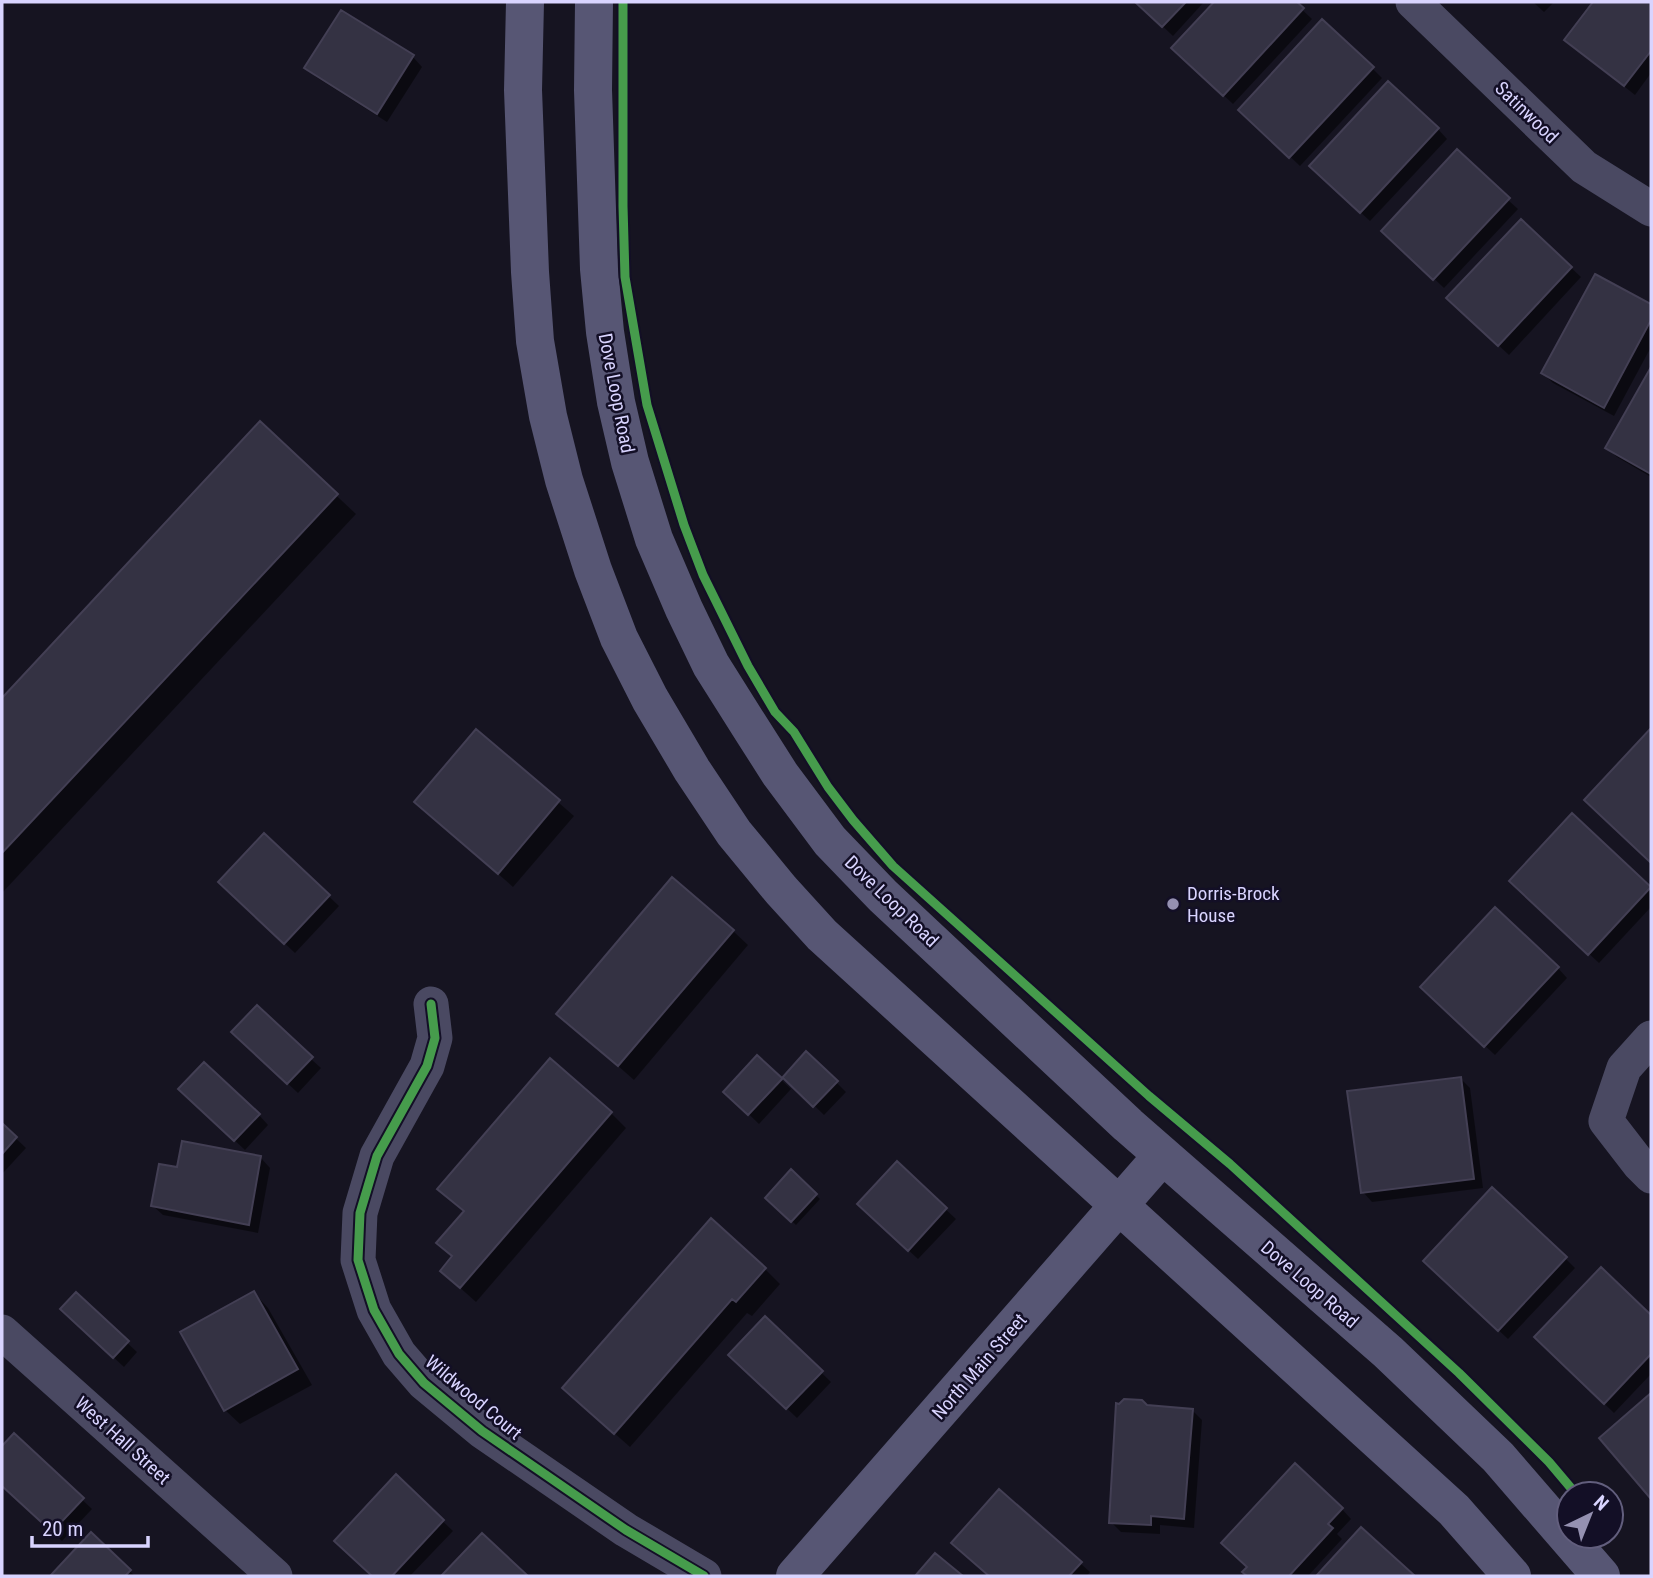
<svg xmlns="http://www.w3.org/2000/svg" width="1653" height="1578" viewBox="0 0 1653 1578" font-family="'Roboto Condensed',sans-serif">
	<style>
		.shadow { fill: #0007 }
		.building { fill: #343243; stroke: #433f54; stroke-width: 2 }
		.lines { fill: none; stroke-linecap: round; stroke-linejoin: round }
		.minor { stroke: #4a4962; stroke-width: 35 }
		.secondary { stroke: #575674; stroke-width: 38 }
		.cycleway-casing { stroke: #130f26; stroke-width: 13 }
		.cycleway { stroke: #469c4c; stroke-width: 9 }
		.poi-dot { fill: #9591b1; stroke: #130f26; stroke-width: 2.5 }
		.labels { text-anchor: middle; stroke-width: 5; stroke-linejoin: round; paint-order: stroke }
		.street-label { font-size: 19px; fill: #d9d4ff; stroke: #130f26 }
		.poi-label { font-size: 19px; fill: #d9d4ff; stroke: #130f26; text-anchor: start }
	</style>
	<rect width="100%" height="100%" fill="#161421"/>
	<!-- shadow -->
	<path class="shadow" d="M 1137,2 L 1204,2 L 1173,36 Z
		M 1216,2 L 1294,2 L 1312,19 L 1233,104 L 1173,48 Z
		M 1533,2 L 1554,2 L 1544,12 Z
		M 1595,2 L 1651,2 L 1651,73 L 1635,95 L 1566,40 Z
		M 413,57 L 422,67 L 387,122 L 316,77 L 307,68 Z
		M 1372,68 L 1382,78 L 1300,166 L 1250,119 Z
		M 1438,129 L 1447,139 L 1370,221 L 1321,176 Z
		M 1508,200 L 1518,209 L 1444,288 L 1393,240 Z
		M 1521,221 L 1581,277 L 1509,355 L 1458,308 Z
		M 1596,276 L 1651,306 L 1651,347 L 1614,416 L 1553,383 L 1543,373 Z
		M 1651,370 L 1651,477 L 1617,457 L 1607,448 Z
		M 260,424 L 356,514 L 2,893 L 2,700 Z
		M 476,731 L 574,816 L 513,887 L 416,802 Z
		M 1651,731 L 1651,861 L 1586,800 Z
		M 1572,815 L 1651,889 L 1651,907 L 1599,963 L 1521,891 Z
		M 264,835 L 339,906 L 295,953 L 230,892 Z
		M 733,931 L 748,945 L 634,1080 L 558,1013 Z
		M 1558,968 L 1567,978 L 1495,1055 L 1432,997 Z
		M 243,1042 L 311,1059 L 321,1068 L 298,1093 Z
		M 757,1057 L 791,1089 L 759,1124 L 732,1098 Z
		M 785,1077 L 836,1082 L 846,1092 L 824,1115 Z
		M 1460,1078 L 1470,1088 L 1483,1188 L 1372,1202 L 1363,1192 Z
		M 190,1099 L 259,1115 L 268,1125 L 245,1150 Z
		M 611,1113 L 626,1128 L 476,1302 L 457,1285 L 454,1257 L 465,1212 L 454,1203 Z
		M 2,1125 L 26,1148 L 2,1174 Z
		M 261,1158 L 270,1168 L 258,1233 L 163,1215 L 153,1206 Z
		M 897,1164 L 956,1219 L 918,1259 L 869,1214 Z
		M 791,1172 L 820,1199 L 796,1225 L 767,1198 Z
		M 1565,1258 L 1575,1268 L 1508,1339 L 1435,1271 Z
		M 765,1269 L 780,1284 L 752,1316 L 747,1313 L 630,1447 L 579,1402 Z
		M 1602,1269 L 1651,1317 L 1651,1374 L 1614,1413 L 1536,1337 Z
		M 254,1293 L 268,1308 L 312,1385 L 240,1424 L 225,1410 Z
		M 76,1295 L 137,1352 L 124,1367 L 72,1319 Z
		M 765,1318 L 831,1382 L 797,1418 L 740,1364 Z
		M 1651,1395 L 1651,1496 L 1601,1438 Z
		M 1147,1407 L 1192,1410 L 1202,1420 L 1194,1528 L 1160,1525 L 1160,1534 L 1121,1532 L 1111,1522 Z
		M 14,1435 L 92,1509 L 62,1541 L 2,1484 L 2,1449 Z
		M 396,1477 L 453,1531 L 410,1576 L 374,1576 L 346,1550 Z
		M 1342,1509 L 1351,1519 L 1337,1534 L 1342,1539 L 1308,1576 L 1249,1576 L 1245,1572 Z
		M 91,1535 L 135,1576 L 53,1576 Z
		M 963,1552 L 1080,1563 L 1090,1572 L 1087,1576 L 990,1576 Z"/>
	<!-- building -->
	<path class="building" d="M 1135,2 L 1186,2 L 1162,27 Z
		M 1214,2 L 1297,2 L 1304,8 L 1223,96 L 1171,48 Z
		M 1593,2 L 1651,2 L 1651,51 L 1624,86 L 1564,40 Z
		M 341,10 L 414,55 L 377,114 L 304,68 Z
		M 1322,19 L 1374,67 L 1289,158 L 1238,110 Z
		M 1388,81 L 1439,128 L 1360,213 L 1309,166 Z
		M 1457,149 L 1510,198 L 1433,280 L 1381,231 Z
		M 1521,219 L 1572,267 L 1498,346 L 1446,298 Z
		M 1595,274 L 1651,304 L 1651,320 L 1604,408 L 1541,373 Z
		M 1651,367 L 1651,474 L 1605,448 Z
		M 260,421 L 338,494 L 2,853 L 2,698 Z
		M 1651,728 L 1651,863 L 1584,800 Z
		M 476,729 L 560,800 L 498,874 L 414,802 Z
		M 1572,813 L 1651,887 L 1588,955 L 1509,881 Z
		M 264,833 L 330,895 L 284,944 L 218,882 Z
		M 672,877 L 734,930 L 618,1066 L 556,1014 Z
		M 1495,907 L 1559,967 L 1484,1047 L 1420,987 Z
		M 257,1005 L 313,1057 L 287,1084 L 231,1032 Z
		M 806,1051 L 838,1081 L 813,1107 L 783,1078 L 748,1115 L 723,1092 L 757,1055 L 782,1078 Z
		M 550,1058 L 612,1112 L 460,1288 L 440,1271 L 452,1256 L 436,1243 L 464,1211 L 437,1189 Z
		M 204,1062 L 260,1114 L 234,1141 L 178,1089 Z
		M 1461,1077 L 1474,1179 L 1361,1193 L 1347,1091 Z
		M 2,1123 L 17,1137 L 2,1154 Z
		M 182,1141 L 261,1156 L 249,1225 L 151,1206 L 159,1164 L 177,1167 Z
		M 897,1161 L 947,1208 L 908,1251 L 857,1204 Z
		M 791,1169 L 817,1194 L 791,1222 L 765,1198 Z
		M 1492,1187 L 1567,1257 L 1498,1331 L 1423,1261 Z
		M 711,1218 L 766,1268 L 736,1302 L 732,1299 L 614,1434 L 562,1388 Z
		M 1601,1267 L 1651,1315 L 1651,1354 L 1604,1404 L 1534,1337 Z
		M 254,1291 L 298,1369 L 224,1411 L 180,1332 Z
		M 76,1292 L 129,1341 L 113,1358 L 60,1309 Z
		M 765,1316 L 823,1371 L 786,1409 L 728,1355 Z
		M 1651,1393 L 1651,1499 L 1599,1438 Z
		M 1124,1399 L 1142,1400 L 1147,1405 L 1193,1409 L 1184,1519 L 1151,1516 L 1151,1525 L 1109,1523 L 1116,1403 L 1119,1404 Z
		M 14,1433 L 84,1498 L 52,1532 L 2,1486 L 2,1446 Z
		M 1295,1463 L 1343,1508 L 1328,1524 L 1333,1528 L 1289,1576 L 1247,1576 L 1242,1572 L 1247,1567 L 1221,1543 Z
		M 396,1474 L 444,1520 L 392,1576 L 372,1576 L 334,1541 Z
		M 999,1489 L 1082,1562 L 1069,1576 L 989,1576 L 951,1543 Z
		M 1361,1527 L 1414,1575 L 1413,1576 L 1316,1576 Z
		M 91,1532 L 131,1570 L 125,1576 L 50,1576 Z
		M 482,1533 L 528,1576 L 441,1576 Z
		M 935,1553 L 963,1576 L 915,1576 Z"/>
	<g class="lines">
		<!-- minor -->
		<path class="minor" d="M 1413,2 L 1584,167 L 1651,209
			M 431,1004 L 435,1038 L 427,1066 L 377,1156 L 360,1213 L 358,1260 L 374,1310 L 399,1354 L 424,1383 L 482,1431 L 626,1530 L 704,1576
			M 1651,1038 L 1624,1068 L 1606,1121 L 1640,1165 L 1651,1176
			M 2,1332 L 275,1576"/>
		<!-- secondary -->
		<path class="secondary" d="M 525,2 L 523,90 L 530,272 L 535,341 L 548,416 L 564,480 L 593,570 L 619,638 L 650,699 L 692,770 L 734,833 L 781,890 L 822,935 L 1454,1510 L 1512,1576
			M 594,2 L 593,90 L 599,269 L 605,332 L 616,402 L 630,462 L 654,539 L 684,609 L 711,665 L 752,730 L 780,774 L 830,841 L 883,896 L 1128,1125 L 1388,1352 L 1498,1457 L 1601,1576
			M 795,1576 L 1162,1156"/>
		<!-- cycleway casing -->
		<g class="cycleway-casing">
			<path id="cycleway" d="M 623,2 L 623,206 L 625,277 L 647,405 L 684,525 L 703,575 L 748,666 L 775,712 L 794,732 L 828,787 L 853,820 L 893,866 L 1149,1096 L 1230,1164 L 1459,1373 L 1549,1462 L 1576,1494
				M 431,1004 L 435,1038 L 427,1066 L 377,1156 L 360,1213 L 358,1260 L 374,1310 L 399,1354 L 424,1383 L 482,1431 L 626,1530 L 704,1576"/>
		</g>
		<!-- cycleway -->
		<use href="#cycleway" class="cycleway"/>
	</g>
	<!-- markers -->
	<circle class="poi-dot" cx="1173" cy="904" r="7"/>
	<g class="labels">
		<!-- street labels -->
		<g class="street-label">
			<text transform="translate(1527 112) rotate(44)" y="7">Satinwood</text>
			<text transform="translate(617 393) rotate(79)" y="7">Dove Loop Road</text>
			<text transform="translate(892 901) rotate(44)" y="7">Dove Loop Road</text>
			<text transform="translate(1310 1284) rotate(41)" y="7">Dove Loop Road</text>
			<text transform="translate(979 1366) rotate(-49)" y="7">North Main Street</text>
			<text transform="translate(474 1397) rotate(40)" y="7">Wildwood Court</text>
			<text transform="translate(123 1440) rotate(42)" y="7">West Hall Street</text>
		</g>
		<!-- poi labels -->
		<g class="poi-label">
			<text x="1187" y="900">Dorris-Brock<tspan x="1187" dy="22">House</tspan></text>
		</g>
	</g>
	<!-- border -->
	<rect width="1653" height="1578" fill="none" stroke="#d9d4ff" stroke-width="7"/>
	<!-- north arrow -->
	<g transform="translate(1590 1515) rotate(43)"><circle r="33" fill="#130f26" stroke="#625e7d" stroke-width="2"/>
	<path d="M0-5L12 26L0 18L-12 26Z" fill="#9591b1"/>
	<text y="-10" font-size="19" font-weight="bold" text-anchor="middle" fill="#d9d4ff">N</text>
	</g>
	<!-- scale -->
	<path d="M32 1536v10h116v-10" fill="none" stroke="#d9d4ff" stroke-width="3.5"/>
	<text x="42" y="1536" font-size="21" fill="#d9d4ff" stroke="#130f26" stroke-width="5" paint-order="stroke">20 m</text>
</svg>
